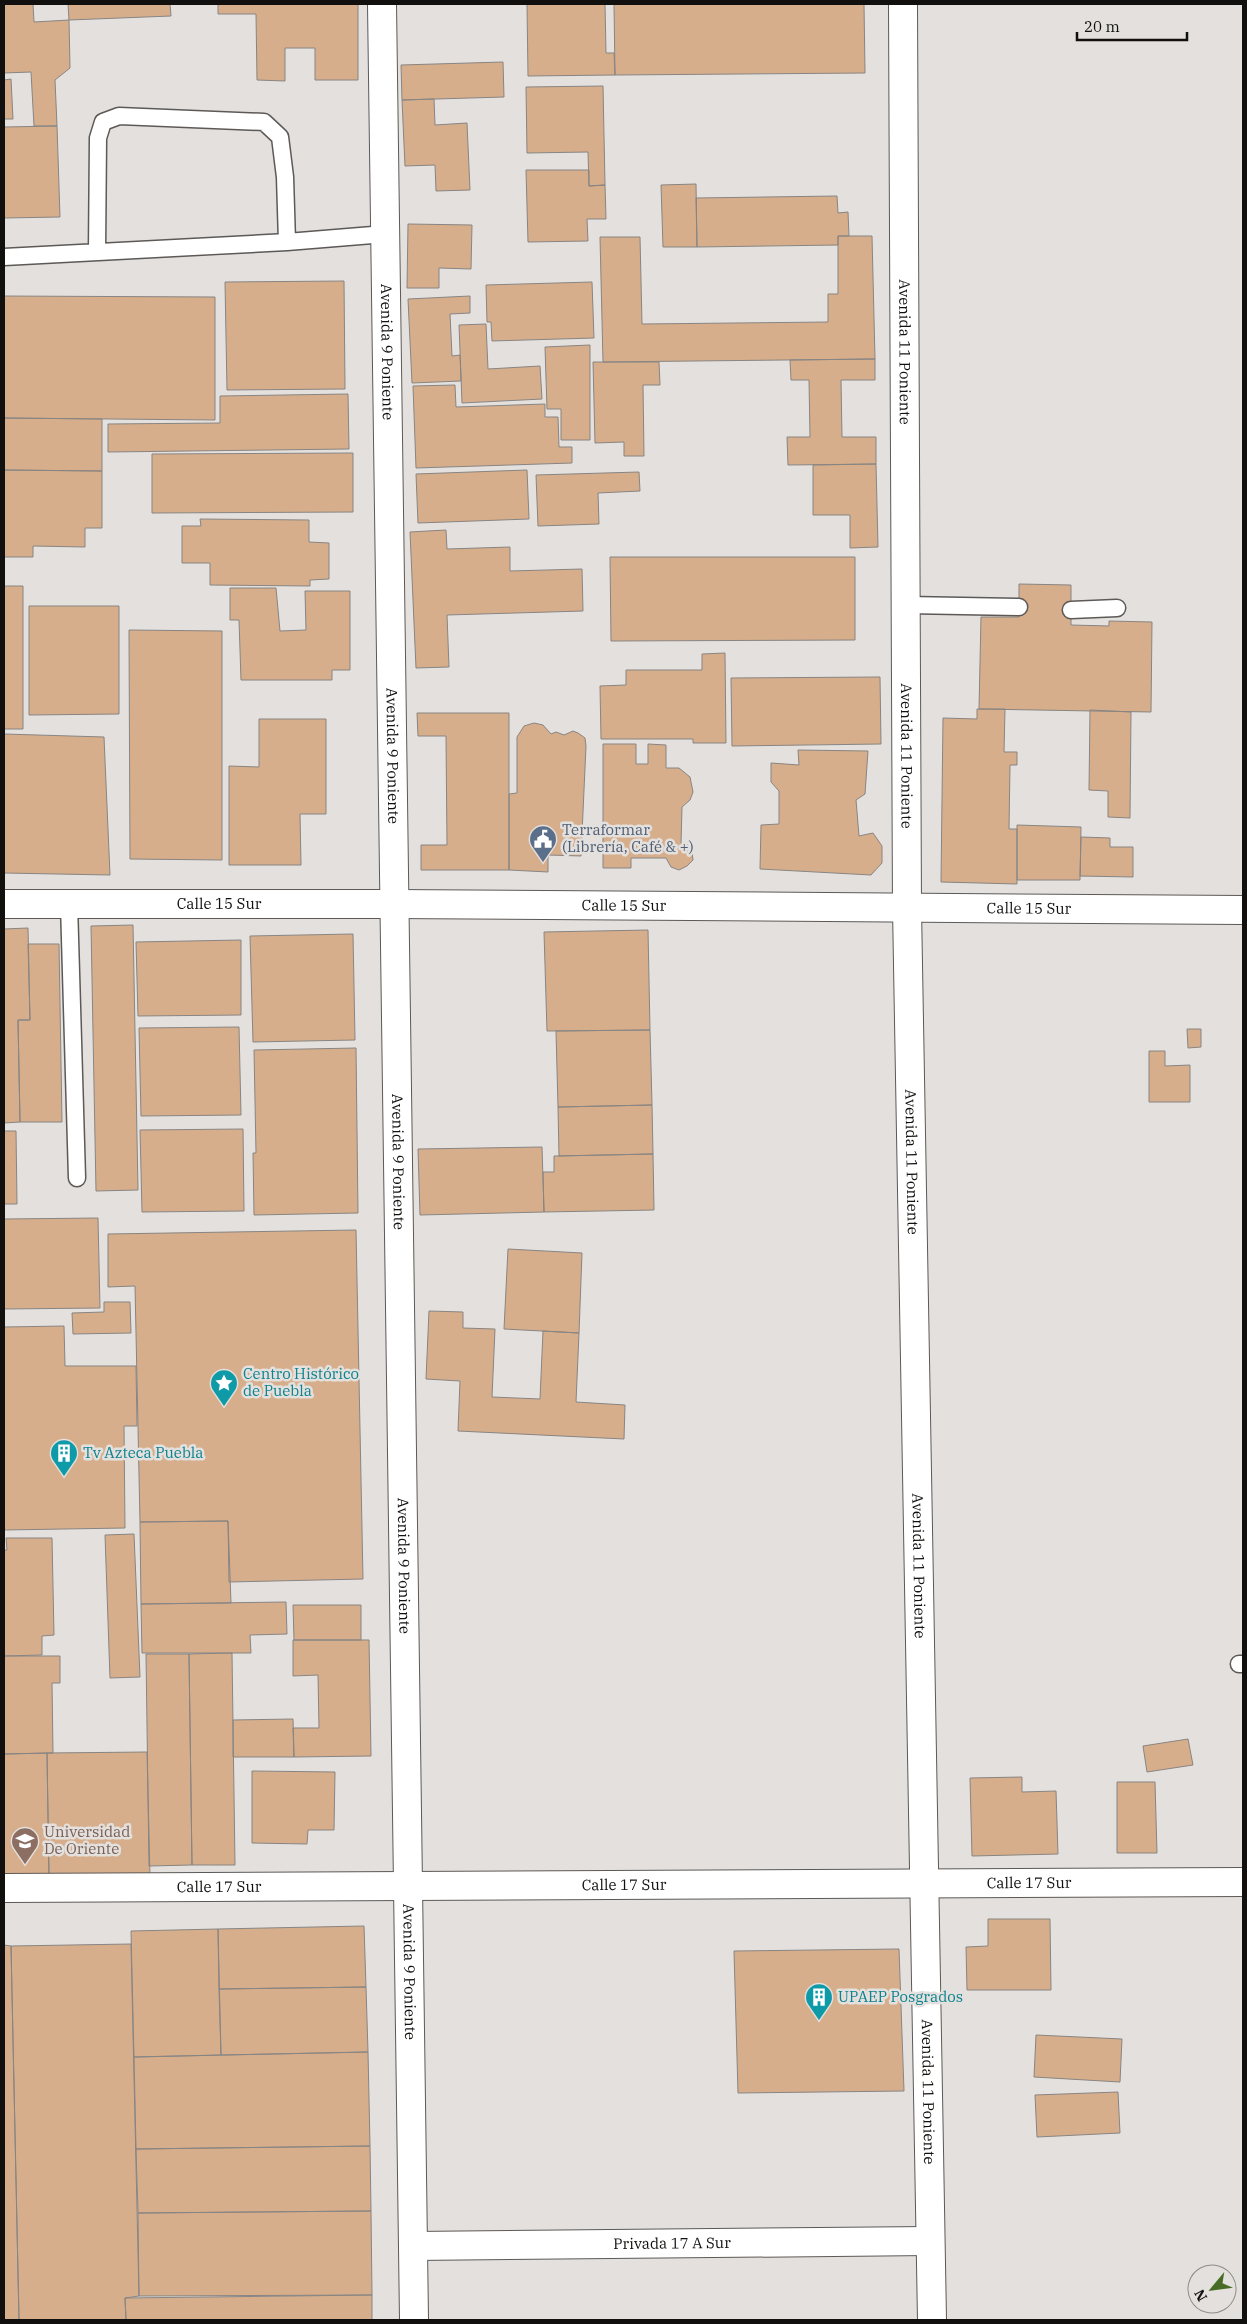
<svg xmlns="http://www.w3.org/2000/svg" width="1247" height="2324" viewBox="0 0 1247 2324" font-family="'IBM Plex Serif',serif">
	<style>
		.building { fill: #d7ae8b; stroke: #888583 }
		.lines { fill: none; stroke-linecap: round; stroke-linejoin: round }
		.lane-casing { stroke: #5c5957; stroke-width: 19 }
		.street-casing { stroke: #5c5957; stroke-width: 30 }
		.lane { stroke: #fff; stroke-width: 16 }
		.street { stroke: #fff; stroke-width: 28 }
		.labels { text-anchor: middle; stroke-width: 5; stroke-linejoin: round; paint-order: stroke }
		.street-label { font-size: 15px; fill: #11100f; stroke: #e3e0dd }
		.service-label { font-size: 15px; fill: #4e5e75; stroke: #e3e0dd; text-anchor: start }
		.culture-label { font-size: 15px; fill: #0d838f; stroke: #e3e0dd; text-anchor: start }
		.education-label { font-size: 15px; fill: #785e54; stroke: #e3e0dd; text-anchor: start }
	</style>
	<rect width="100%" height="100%" fill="#e3e0dd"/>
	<!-- building -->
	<path class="building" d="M 4,4 L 33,4 L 34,22 L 69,20 L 70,68 L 55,80 L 57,126 L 34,126 L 31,72 L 4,73 Z
		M 68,4 L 170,4 L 171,16 L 69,20 Z
		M 218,4 L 358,4 L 358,80 L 315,80 L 315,48 L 285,48 L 285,81 L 257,80 L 256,14 L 218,14 Z
		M 527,4 L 605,4 L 606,53 L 614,53 L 615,75 L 528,76 Z
		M 614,4 L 864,4 L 865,73 L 615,75 Z
		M 503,62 L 504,97 L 402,100 L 401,65 Z
		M 11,79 L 13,119 L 4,119 L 4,80 Z
		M 603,86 L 605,185 L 589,186 L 588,152 L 527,153 L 526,87 Z
		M 434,99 L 435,125 L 467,123 L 470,190 L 436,191 L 435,165 L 405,166 L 402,100 Z
		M 57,126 L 60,217 L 4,218 L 4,127 Z
		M 526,170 L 589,170 L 589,186 L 605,185 L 606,219 L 587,219 L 588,241 L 528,242 Z
		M 696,184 L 697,247 L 663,247 L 661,185 Z
		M 837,196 L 838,213 L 848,212 L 849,236 L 838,236 L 838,245 L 697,247 L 696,198 Z
		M 408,224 L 472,225 L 471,269 L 439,268 L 439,288 L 407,288 Z
		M 838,236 L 872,236 L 875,359 L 603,362 L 600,237 L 640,237 L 642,324 L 828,322 L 828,294 L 838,294 Z
		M 344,281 L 345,389 L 227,390 L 225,282 Z
		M 592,282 L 594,338 L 492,341 L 491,322 L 487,322 L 486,285 Z
		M 4,296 L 215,297 L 215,420 L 4,418 Z
		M 470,296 L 470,313 L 450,314 L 452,356 L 460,355 L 461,381 L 412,383 L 408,299 Z
		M 486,324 L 488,369 L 540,366 L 542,399 L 462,403 L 459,325 Z
		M 590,345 L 590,440 L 561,440 L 561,409 L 547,409 L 545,347 Z
		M 875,359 L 875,380 L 841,380 L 842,437 L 876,437 L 876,464 L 788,465 L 787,437 L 810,437 L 809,380 L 791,380 L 790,360 Z
		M 593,362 L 659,362 L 660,385 L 643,385 L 644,456 L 624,456 L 624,442 L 595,443 Z
		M 455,385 L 456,407 L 545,404 L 545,417 L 558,417 L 559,447 L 572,447 L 572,463 L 416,468 L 413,386 Z
		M 348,394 L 349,449 L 108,452 L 108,424 L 220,423 L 220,396 Z
		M 4,418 L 102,419 L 102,471 L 4,470 Z
		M 353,453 L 353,512 L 152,513 L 152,454 Z
		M 876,464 L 878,547 L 850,548 L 850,515 L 813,515 L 813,465 Z
		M 4,470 L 102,471 L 102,528 L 85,528 L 85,547 L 33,546 L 33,557 L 4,557 Z
		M 527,470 L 529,519 L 418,523 L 416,474 Z
		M 639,472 L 640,491 L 598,493 L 599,524 L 538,526 L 536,475 Z
		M 200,519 L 309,520 L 309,542 L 329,543 L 329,579 L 310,580 L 310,586 L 210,585 L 210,563 L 182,563 L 182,526 L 201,526 Z
		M 446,530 L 447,549 L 510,547 L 510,571 L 582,569 L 583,611 L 447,615 L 449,667 L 416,668 L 410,532 Z
		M 610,557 L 855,557 L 855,640 L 611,641 Z
		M 1019,584 L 1071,585 L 1071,625 L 1109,626 L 1109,621 L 1152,622 L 1151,712 L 979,709 L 981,617 L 1019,617 Z
		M 4,586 L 23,586 L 23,729 L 4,729 Z
		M 230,588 L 276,588 L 280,631 L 306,630 L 305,591 L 350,591 L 350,670 L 332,670 L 332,680 L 241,680 L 239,620 L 230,620 Z
		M 29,606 L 119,606 L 119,714 L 29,715 Z
		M 129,630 L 222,631 L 222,860 L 130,859 Z
		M 725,653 L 726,743 L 693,743 L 693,739 L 601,739 L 600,686 L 626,685 L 626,670 L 702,670 L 702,654 Z
		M 880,677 L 881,744 L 732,746 L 731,678 Z
		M 977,709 L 1005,709 L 1004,752 L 1017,752 L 1017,765 L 1010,765 L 1009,829 L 1017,829 L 1017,884 L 941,882 L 943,718 L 977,719 Z
		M 1090,710 L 1131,712 L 1130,818 L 1108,817 L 1108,791 L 1089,790 Z
		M 417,713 L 509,713 L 509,870 L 421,870 L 421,845 L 447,845 L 446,736 L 418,736 Z
		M 259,719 L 326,719 L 326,814 L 300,814 L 301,865 L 229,865 L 229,766 L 259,767 Z
		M 534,723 L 543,725 L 551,734 L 556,732 L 564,735 L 573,731 L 578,733 L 585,738 L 586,746 L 581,856 L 548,855 L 548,872 L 509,870 L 509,794 L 517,793 L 517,737 L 524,726 Z
		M 4,734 L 104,737 L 110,875 L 4,873 Z
		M 603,744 L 636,744 L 636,764 L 648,764 L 648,744 L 666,745 L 666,768 L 679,768 L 690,777 L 693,792 L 690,800 L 682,807 L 681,843 L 687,844 L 692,851 L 693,860 L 687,866 L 679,870 L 671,867 L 666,858 L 631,858 L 631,868 L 603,868 Z
		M 798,750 L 868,751 L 865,794 L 856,800 L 859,836 L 873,833 L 882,846 L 882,863 L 871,875 L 760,869 L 761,825 L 779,824 L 779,791 L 771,782 L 771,763 L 799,765 Z
		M 1017,825 L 1081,827 L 1080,880 L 1017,880 Z
		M 1081,837 L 1110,838 L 1110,847 L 1133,847 L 1133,877 L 1080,876 Z
		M 133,925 L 138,1190 L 96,1191 L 91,926 Z
		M 28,928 L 30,1020 L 18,1020 L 20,1122 L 4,1123 L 4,929 Z
		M 648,930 L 650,1030 L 547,1031 L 544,932 Z
		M 353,934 L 355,1040 L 253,1042 L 250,936 Z
		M 241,940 L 241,1015 L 138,1016 L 136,942 Z
		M 28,944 L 59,944 L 62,1122 L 20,1122 L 18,1020 L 30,1020 Z
		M 239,1027 L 241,1115 L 141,1116 L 139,1028 Z
		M 1187,1029 L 1201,1029 L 1201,1047 L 1188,1048 Z
		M 650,1030 L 652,1105 L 558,1107 L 556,1031 Z
		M 356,1048 L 358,1213 L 254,1215 L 253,1153 L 256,1153 L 254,1050 Z
		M 1149,1051 L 1165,1051 L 1165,1066 L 1190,1065 L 1190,1102 L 1149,1102 Z
		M 652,1105 L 653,1154 L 559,1156 L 558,1107 Z
		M 243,1129 L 244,1211 L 142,1212 L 140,1130 Z
		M 4,1131 L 16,1131 L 17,1204 L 4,1204 Z
		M 542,1147 L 544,1212 L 420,1215 L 418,1149 Z
		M 653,1154 L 654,1210 L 544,1212 L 543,1172 L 554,1172 L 554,1156 Z
		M 98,1218 L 100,1308 L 4,1309 L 4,1219 Z
		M 356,1230 L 363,1579 L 229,1582 L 228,1521 L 140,1522 L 135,1286 L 108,1287 L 108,1234 Z
		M 508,1249 L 582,1253 L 579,1333 L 504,1329 Z
		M 104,1302 L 130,1302 L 131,1333 L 73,1334 L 72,1313 L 104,1312 Z
		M 429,1311 L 463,1312 L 463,1328 L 495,1329 L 492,1397 L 540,1399 L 543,1331 L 579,1333 L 576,1402 L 625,1405 L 624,1439 L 458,1431 L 460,1381 L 426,1379 Z
		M 64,1326 L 65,1366 L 136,1366 L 137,1426 L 124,1426 L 125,1528 L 4,1530 L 4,1327 Z
		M 228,1521 L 231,1603 L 141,1604 L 140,1522 Z
		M 134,1534 L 140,1677 L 110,1678 L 105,1535 Z
		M 6,1538 L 52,1538 L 54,1635 L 42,1636 L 42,1655 L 4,1656 L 4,1550 L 7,1550 Z
		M 286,1602 L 287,1634 L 250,1635 L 251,1653 L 142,1653 L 141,1604 Z
		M 293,1605 L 361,1605 L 361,1640 L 294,1640 Z
		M 293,1640 L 369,1640 L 371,1756 L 294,1757 L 293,1728 L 319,1728 L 318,1675 L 293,1676 Z
		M 232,1653 L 235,1865 L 192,1865 L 189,1654 Z
		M 146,1654 L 189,1654 L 192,1865 L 149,1866 Z
		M 4,1656 L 60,1656 L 60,1683 L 52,1683 L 53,1753 L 4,1754 Z
		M 293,1719 L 294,1757 L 233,1757 L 233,1720 Z
		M 1188,1739 L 1193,1765 L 1147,1772 L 1143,1746 Z
		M 147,1752 L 150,1877 L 49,1877 L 47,1753 Z
		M 47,1753 L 49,1877 L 4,1877 L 4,1754 Z
		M 252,1771 L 335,1772 L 334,1830 L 308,1830 L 307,1844 L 252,1843 Z
		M 1022,1777 L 1022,1792 L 1056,1791 L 1058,1854 L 972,1856 L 970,1778 Z
		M 1117,1782 L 1155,1782 L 1157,1853 L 1117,1853 Z
		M 988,1919 L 1050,1919 L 1051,1990 L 967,1990 L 966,1947 L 988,1946 Z
		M 364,1926 L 366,1987 L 219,1989 L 218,1929 Z
		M 218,1929 L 221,2055 L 134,2057 L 131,1931 Z
		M 131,1944 L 139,2296 L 125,2298 L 126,2320 L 19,2320 L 11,1946 Z
		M 4,1945 L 11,1946 L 19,2320 L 4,2320 Z
		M 899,1949 L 904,2091 L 738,2093 L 734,1951 Z
		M 366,1987 L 368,2052 L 221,2055 L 219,1989 Z
		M 1036,2035 L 1122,2039 L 1120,2082 L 1034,2077 Z
		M 368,2052 L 370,2146 L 136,2149 L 134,2057 Z
		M 1118,2092 L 1120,2133 L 1037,2137 L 1035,2095 Z
		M 370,2146 L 371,2211 L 138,2213 L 136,2149 Z
		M 371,2211 L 372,2295 L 139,2296 L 138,2213 Z
		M 372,2295 L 372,2320 L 126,2320 L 125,2298 Z"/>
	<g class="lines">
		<!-- lane casing -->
		<g class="lane-casing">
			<path id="lane" d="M 97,252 L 98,138 L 103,122 L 119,116 L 264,122 L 280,137 L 285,177 L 287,242
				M 4,257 L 287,242 L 385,234
				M 906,605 L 1019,607
				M 1071,610 L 1117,608
				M 69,904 L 77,1178
				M 1239,1664 L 1243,1664"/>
		</g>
		<!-- street casing -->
		<g class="street-casing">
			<g id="street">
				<path id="s1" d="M 382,4 L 414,2320"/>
				<path id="s2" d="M 903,4 L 907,908 L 932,2320"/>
				<path id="s3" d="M 4,904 L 394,904 L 1243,910"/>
				<path id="s4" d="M 4,1888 L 1243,1882"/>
				<path id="s5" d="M 413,2246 L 930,2241"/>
			</g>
		</g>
		<!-- lane -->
		<use href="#lane" class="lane"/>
		<!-- street -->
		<use href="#street" class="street"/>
	</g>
	<!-- icons -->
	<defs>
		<g id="civic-pin" transform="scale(1.4375)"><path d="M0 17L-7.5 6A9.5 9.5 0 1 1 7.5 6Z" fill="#5c6f8a" stroke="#e3e0dd"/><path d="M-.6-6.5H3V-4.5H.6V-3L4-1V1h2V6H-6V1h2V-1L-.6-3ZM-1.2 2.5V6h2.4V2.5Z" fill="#fff"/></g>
		<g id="sight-pin" transform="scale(1.4375)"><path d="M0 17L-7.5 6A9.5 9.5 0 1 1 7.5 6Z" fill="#0f9aa8" stroke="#e3e0dd"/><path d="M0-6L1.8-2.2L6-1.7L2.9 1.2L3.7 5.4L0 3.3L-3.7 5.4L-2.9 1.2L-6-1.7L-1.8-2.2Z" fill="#fff"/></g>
		<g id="building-pin" transform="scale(1.4375)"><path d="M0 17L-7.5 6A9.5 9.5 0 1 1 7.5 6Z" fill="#0f9aa8" stroke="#e3e0dd"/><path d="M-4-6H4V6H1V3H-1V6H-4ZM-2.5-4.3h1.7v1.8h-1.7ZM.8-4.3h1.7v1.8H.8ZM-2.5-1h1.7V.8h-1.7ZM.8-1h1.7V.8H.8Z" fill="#fff"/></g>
		<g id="university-pin" transform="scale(1.4375)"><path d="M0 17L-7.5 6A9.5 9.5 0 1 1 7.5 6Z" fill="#8d6e63" stroke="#e3e0dd"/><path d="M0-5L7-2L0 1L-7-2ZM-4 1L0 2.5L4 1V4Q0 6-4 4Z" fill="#fff"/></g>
	</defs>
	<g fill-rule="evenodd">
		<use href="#civic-pin" x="543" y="839"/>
		<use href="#sight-pin" x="224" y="1383"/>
		<use href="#building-pin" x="64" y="1453"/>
		<use href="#university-pin" x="25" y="1841"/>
		<use href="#building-pin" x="819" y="1997"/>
	</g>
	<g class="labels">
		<!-- street labels -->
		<g class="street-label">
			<text dy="5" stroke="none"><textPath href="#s1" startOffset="348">Avenida 9 Poniente</textPath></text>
			<text dy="5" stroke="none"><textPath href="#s2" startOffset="348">Avenida 11 Poniente</textPath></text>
			<text dy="5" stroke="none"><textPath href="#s1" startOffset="752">Avenida 9 Poniente</textPath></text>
			<text dy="5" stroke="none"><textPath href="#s2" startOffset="752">Avenida 11 Poniente</textPath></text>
			<text dy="5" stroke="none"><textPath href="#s3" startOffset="215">Calle 15 Sur</textPath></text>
			<text dy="5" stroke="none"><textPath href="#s3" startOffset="620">Calle 15 Sur</textPath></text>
			<text dy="5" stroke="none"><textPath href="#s3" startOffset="1025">Calle 15 Sur</textPath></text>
			<text dy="5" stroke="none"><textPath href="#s1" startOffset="1158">Avenida 9 Poniente</textPath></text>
			<text dy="5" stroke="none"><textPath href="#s2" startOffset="1158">Avenida 11 Poniente</textPath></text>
			<text dy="5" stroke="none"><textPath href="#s1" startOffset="1562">Avenida 9 Poniente</textPath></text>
			<text dy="5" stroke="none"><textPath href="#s2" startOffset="1562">Avenida 11 Poniente</textPath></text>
			<text dy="5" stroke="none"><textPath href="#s4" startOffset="1025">Calle 17 Sur</textPath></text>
			<text dy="5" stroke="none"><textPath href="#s4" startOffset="620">Calle 17 Sur</textPath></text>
			<text dy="5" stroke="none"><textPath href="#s4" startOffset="215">Calle 17 Sur</textPath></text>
			<text dy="5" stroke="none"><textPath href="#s1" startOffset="1968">Avenida 9 Poniente</textPath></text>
			<text dy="5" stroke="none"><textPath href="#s2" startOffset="2088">Avenida 11 Poniente</textPath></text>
			<text dy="5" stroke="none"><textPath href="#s5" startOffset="259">Privada 17 A Sur</textPath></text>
		</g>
		<!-- service labels -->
		<g class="service-label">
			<text x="562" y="835">Terraformar<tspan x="562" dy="17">(Librería, Café &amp; +)</tspan></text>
		</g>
		<!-- culture labels -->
		<g class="culture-label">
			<text x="243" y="1379">Centro Histórico<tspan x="243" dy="17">de Puebla</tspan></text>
			<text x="83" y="1458">Tv Azteca Puebla</text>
			<text x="838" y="2002">UPAEP Posgrados</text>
		</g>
		<!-- education labels -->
		<g class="education-label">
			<text x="44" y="1837">Universidad<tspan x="44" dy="17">De Oriente</tspan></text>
		</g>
	</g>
	<!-- border -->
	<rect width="1247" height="2324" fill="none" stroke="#11100f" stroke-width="10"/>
	<!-- north arrow -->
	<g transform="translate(1212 2289) rotate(241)"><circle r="24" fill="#e3e0dd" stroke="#8f8d8b"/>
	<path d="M0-4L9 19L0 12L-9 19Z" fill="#486c25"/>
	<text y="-8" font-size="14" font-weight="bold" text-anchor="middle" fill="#11100f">N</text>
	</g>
	<!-- scale -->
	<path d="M1077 32v8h110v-8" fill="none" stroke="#11100f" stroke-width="2.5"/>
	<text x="1084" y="32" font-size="15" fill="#11100f" stroke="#e3e0dd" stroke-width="4" paint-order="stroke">20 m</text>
</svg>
